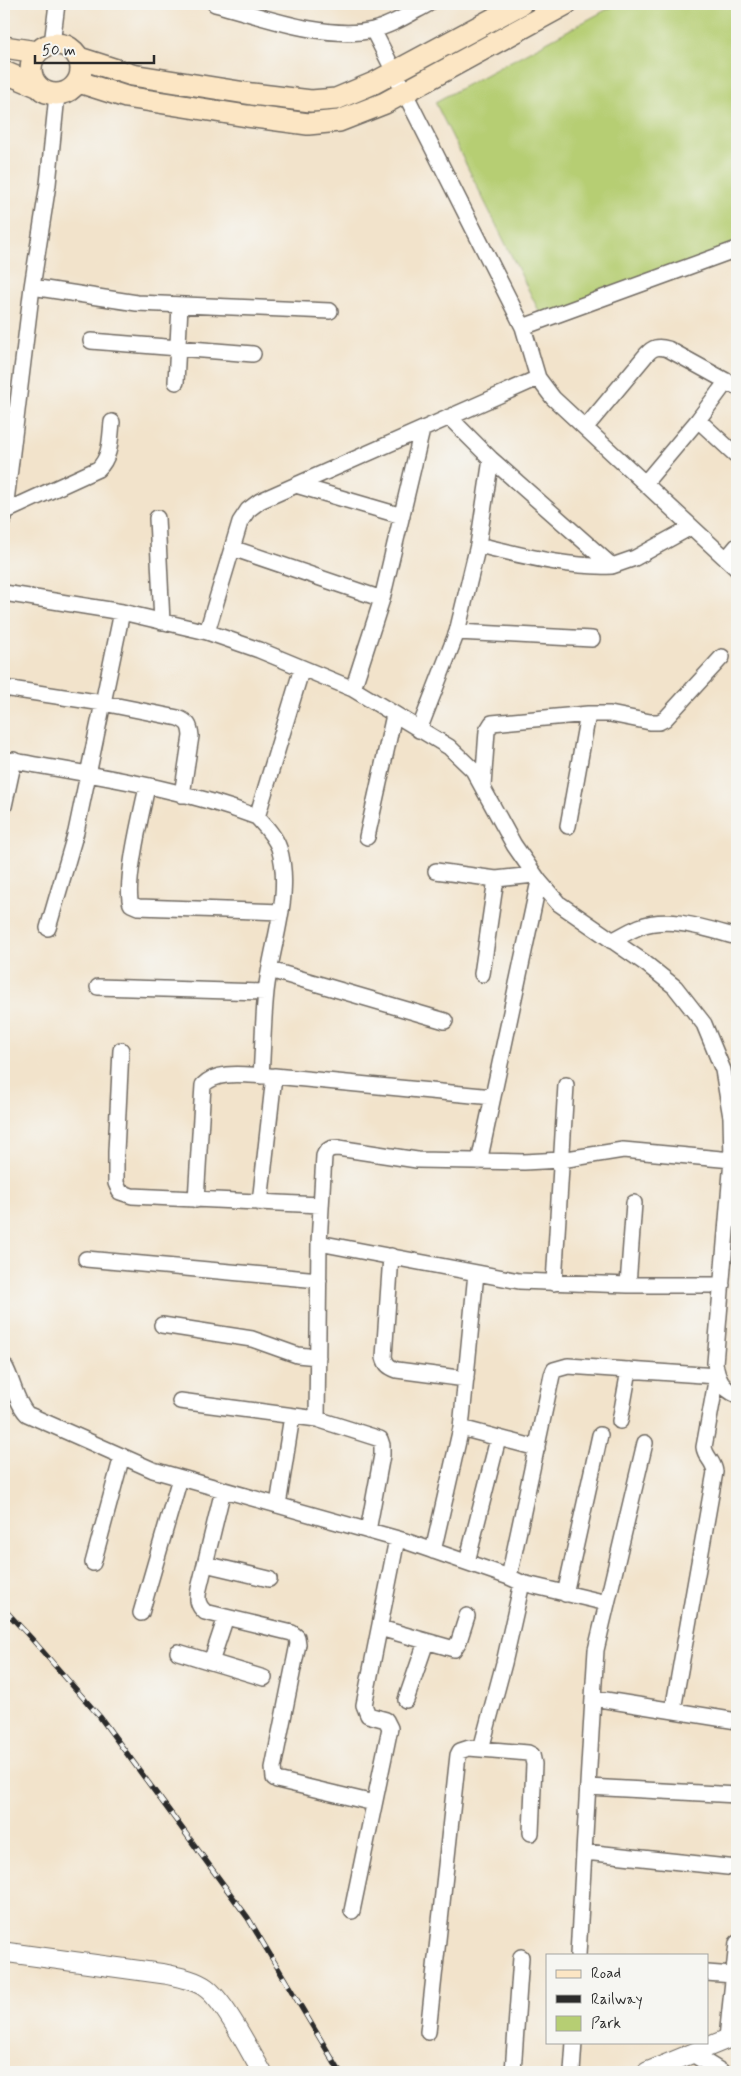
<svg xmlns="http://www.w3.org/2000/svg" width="741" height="2076" viewBox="0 0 741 2076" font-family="Mynerve,sans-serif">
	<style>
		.green { fill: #b6ce73; stroke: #707c4f }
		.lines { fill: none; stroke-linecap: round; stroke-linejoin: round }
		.minor-casing { stroke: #716b63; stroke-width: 18 }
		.tertiary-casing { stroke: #716b63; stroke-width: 21 }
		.secondary-casing { stroke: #716b63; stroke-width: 24 }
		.minor { stroke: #fff; stroke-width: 15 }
		.tertiary { stroke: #fff; stroke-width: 19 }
		.secondary { stroke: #fce6c4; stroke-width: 21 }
		.rail-casing { stroke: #2b2b2b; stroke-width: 5.5 }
		.rail { stroke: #f6f6f2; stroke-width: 4; stroke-dasharray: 11; stroke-linecap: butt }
	</style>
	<rect width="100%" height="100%" fill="#f6f6f2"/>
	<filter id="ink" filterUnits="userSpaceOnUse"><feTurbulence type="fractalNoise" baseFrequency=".02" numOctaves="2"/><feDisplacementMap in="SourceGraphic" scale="10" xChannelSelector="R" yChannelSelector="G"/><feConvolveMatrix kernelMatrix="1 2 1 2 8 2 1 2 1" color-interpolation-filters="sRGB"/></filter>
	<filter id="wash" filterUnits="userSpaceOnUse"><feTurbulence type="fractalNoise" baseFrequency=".0096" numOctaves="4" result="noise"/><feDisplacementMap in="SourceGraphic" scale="20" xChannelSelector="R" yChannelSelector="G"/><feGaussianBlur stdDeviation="1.12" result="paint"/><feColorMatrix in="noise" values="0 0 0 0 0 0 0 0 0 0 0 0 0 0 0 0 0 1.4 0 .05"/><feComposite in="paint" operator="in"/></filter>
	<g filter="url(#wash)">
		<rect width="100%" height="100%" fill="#f2e3cb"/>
		<!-- green -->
		<path class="green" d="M 617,4 L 737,4 L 737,249 L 546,325 L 435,102 Z"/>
	</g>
	<g filter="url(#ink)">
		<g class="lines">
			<!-- minor casing -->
			<g class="minor-casing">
				<path id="minor" d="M 215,4 C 261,16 326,41 373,30 C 393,25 411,13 428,4
					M 373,30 L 523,327 L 538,378
					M 52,44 L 57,4
					M 32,287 L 137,303 L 330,311
					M 523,327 L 737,249
					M 91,341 L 253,354
					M 176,382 L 180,306
					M 449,417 L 491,459 L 612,566 L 635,558 L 691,527
					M 698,420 L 737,456
					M 586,427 L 646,355 C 653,347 658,346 668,349 L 737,387
					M 491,459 L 478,545 C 522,555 566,568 612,566
					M 645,483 L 698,420 L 727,381
					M 296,485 L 402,516
					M 4,512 L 98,469 C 111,457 110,439 112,422
					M 4,518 L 32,287 L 48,184 L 57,95
					M 157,518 L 162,622
					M 232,548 L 382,599
					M 726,559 L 737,546
					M 4,593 L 122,612 L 207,632 L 259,650 L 353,689 L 449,747 L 473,770 L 514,845 L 539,881 L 558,903 L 645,963 L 675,987 L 704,1024 L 723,1070 L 731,1117 L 732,1160 L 715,1363 C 717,1378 722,1389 737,1395
					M 207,632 L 240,522 L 248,510 L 260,501 L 538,378 L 553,398 L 737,569
					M 457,632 L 592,639
					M 4,688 L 103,703 L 178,718 C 188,722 190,725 191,736 L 182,795
					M 353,689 L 382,599 L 422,430
					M 419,730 L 457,632 L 478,545
					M 4,759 C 88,775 176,786 257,817 L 302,668
					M 483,786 L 487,731 L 492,723 L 588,714 L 610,714 L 650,722 L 659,722 L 665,719 L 722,657
					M 147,787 C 142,811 124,883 131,904 L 138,907 L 281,912
					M 4,806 L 14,760
					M 257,817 C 265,826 275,836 279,848 C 293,894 271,945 266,992 C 263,1020 263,1048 261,1076
					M 568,826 L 588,714
					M 367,837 L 394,715
					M 436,871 L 496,879 L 534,875
					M 48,928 L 76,832 L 122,612
					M 612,941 C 620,937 629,931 639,927 C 669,915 708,929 737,937
					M 270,970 L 445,1021
					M 482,974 L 496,879
					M 98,987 L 266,992
					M 121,1050 L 116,1152 L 116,1183 L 120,1192 L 132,1196 L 320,1205
					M 479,1162 L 539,881
					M 196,1200 L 203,1085 C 219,1069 249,1076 270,1076
					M 260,1203 L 274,1076 L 493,1097
					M 391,1256 L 384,1357 C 386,1365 389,1367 397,1370 L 466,1379
					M 86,1259 L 319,1280
					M 554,1283 L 566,1085
					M 628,1285 L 634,1203
					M 722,1285 L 628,1285 L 519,1281 L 319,1243 L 324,1156 C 327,1149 331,1148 338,1148 L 417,1160 L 524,1162 L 561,1160 L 623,1150 L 732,1160
					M 162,1325 L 252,1339 L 297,1355 L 318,1357
					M 4,1365 C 13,1380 15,1401 27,1414 L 153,1470 L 405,1541 L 509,1577 L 522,1583 L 607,1603
					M 180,1401 L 317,1419 L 319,1243
					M 317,1419 L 380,1439 L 382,1445 L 382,1455 L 368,1531
					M 620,1421 L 629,1370
					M 461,1428 L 537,1448
					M 223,1490 L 199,1589 C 197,1599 197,1605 205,1612 L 292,1633 L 297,1637 L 298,1644 L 273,1768 L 274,1778 L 277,1780 L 374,1803
					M 278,1505 L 292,1416
					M 433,1551 L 461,1428 L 476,1273
					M 467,1562 L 498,1439
					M 93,1563 L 122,1456
					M 205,1564 L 269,1579
					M 509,1577 L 552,1375 L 554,1370 L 568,1366 L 717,1376 L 704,1447 C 705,1457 714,1461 715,1472 L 673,1710
					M 565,1594 L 600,1435
					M 141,1613 L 180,1478
					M 380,1628 L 454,1649 L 459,1641 L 467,1616
					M 178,1652 L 264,1678
					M 211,1662 L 226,1617
					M 593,1698 L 596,1650 L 645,1443
					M 406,1700 L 426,1642
					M 481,1749 L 504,1663 L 522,1583
					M 588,1787 L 737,1795
					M 585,1852 L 737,1868
					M 352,1911 L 390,1728 L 386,1720 L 368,1715 L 364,1705 L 397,1539
					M 578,1955 L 593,1698 L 737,1721
					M 707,1973 L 733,1975
					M 428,2032 L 458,1755 L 460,1751 L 469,1748 L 528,1753 L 532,1755 L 534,1764 L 531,1833
					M 727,2038 L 737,1943
					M 691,2053 L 722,2072
					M 513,2072 L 521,1957
					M 572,2072 L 574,2042"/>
			</g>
			<!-- tertiary casing -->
			<g class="tertiary-casing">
				<path id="tertiary" d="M 4,1952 L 165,1974 C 179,1977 195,1980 206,1988 C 225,2002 249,2050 262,2072
					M 647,2072 L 737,2035"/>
			</g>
			<!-- secondary casing -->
			<g class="secondary-casing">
				<path id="secondary" d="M31 69a25 25 0 1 1 50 0a25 25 0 1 1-50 0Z
					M 4,47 L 37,52
					M 79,58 L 132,75 L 252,94 L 311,101 L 336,99 L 374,83 L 521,4
					M 4,72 L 37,86
					M 79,82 L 126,97 L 247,116 L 308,124 L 339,121 L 385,103 L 566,4"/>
			</g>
			<!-- minor -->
			<use href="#minor" class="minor"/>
			<!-- tertiary -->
			<use href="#tertiary" class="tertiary"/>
			<!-- secondary -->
			<use href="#secondary" class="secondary"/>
			<!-- rail casing -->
			<g class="rail-casing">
				<path id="rail" d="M 4,1609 L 31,1638 L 100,1717 L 248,1918 L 340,2072"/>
			</g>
			<!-- rail -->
			<use href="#rail" class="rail"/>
		</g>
	</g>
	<!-- margin -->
	<rect width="741" height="2076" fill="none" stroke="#f6f6f2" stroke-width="20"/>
	<!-- legend -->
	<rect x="546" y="1954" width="162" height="90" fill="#f6f6f2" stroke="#a5a5a2"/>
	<rect x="556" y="1970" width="25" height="8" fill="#fce6c4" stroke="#a5a5a2"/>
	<text x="591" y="1978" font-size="15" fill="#2b2b2b">Road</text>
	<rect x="556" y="1995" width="25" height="8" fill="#2b2b2b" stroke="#a5a5a2"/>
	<text x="591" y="2004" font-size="15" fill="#2b2b2b">Railway</text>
	<rect x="556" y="2016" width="25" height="15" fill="#b6ce73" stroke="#a5a5a2"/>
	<text x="591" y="2028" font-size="15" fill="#2b2b2b">Park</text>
	<!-- scale -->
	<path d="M35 55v8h119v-8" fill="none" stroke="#2b2b2b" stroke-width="2.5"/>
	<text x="42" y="55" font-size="15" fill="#2b2b2b" stroke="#f6f6f2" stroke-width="4" paint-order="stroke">50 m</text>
</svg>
